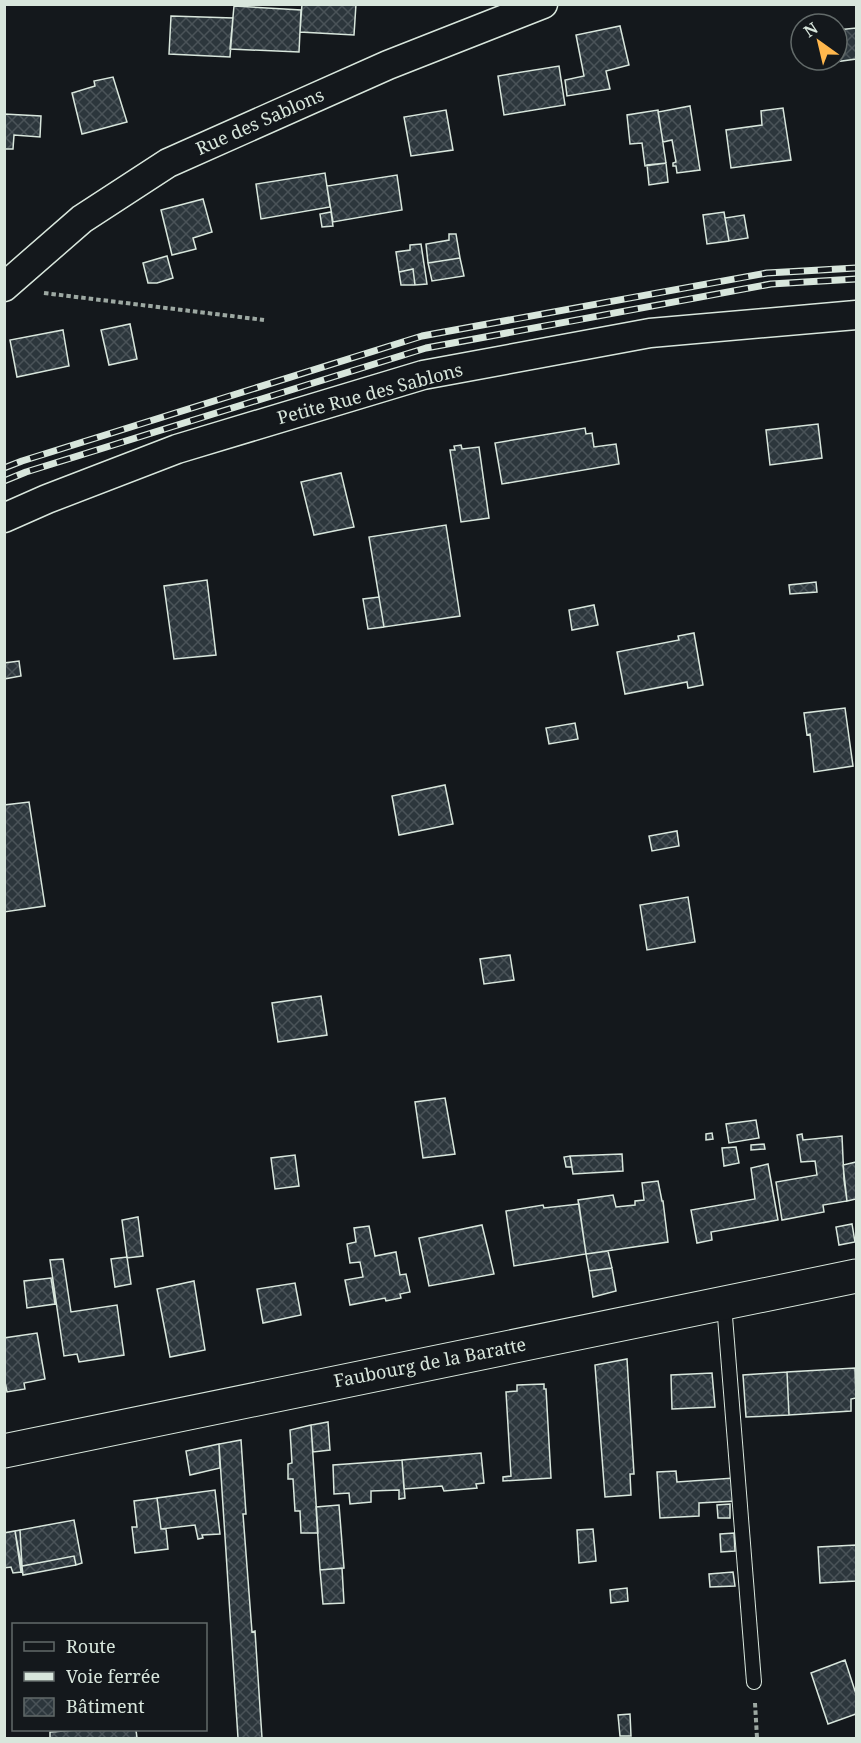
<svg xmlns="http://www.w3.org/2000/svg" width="861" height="1743" viewBox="0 0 861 1743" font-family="'Noto Serif',serif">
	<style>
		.building { fill: url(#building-cross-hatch); stroke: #d8e6dc; stroke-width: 1.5 }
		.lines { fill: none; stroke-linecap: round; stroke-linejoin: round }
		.lane-casing { stroke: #d8e6dc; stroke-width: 16 }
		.street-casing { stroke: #d8e6dc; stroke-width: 31 }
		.primary-casing { stroke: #d8e6dc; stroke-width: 35 }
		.path { stroke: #9da8a2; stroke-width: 4; stroke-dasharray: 4.5 3; stroke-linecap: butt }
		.lane { stroke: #14181c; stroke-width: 14 }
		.street { stroke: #14181c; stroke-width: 28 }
		.primary { stroke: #14181c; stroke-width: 33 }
		.rail-casing { stroke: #d8e6dc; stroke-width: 7 }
		.rail { stroke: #14181c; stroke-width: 4.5; stroke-dasharray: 14; stroke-linecap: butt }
		.labels { text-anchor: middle; stroke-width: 4.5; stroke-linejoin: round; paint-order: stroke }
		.street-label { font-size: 18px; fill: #d8e6dc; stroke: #14181c }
	</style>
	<defs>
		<pattern id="building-cross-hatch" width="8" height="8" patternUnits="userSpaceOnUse" patternTransform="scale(1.5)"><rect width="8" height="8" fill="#2c363c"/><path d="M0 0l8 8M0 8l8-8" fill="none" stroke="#4a5358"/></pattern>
	</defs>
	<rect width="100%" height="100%" fill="#14181c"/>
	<!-- building -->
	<path class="building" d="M 302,4 L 356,4 L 354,35 L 300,32 Z
		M 234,6 L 301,10 L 299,52 L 230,49 Z
		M 171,16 L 233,18 L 230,57 L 169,54 Z
		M 620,26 L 629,65 L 606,71 L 610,89 L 567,96 L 565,80 L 584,76 L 576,35 Z
		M 856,28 L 856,59 L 821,64 L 820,60 L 837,60 L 837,30 Z
		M 559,66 L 565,105 L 504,115 L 498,76 Z
		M 113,77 L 127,122 L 82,134 L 72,93 L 95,86 L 94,81 Z
		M 690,106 L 700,170 L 677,173 L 676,166 L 673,166 L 673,163 L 676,162 L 672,140 L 663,142 L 658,112 Z
		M 783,108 L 791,160 L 731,168 L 726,130 L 762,125 L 761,111 Z
		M 446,110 L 453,150 L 411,156 L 404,117 Z
		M 658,110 L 666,163 L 645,166 L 642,143 L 630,144 L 627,115 Z
		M 4,114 L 41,116 L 40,137 L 14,135 L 13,149 L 4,149 Z
		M 666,163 L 668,182 L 649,185 L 647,165 Z
		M 325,173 L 330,207 L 261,219 L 256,184 Z
		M 397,175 L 402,210 L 333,222 L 327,186 Z
		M 203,199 L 212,232 L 193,238 L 196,249 L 172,255 L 161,210 Z
		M 331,212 L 333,226 L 322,227 L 320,214 Z
		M 724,212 L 729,241 L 707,244 L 703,215 Z
		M 744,215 L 748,238 L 729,241 L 725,218 Z
		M 449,234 L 456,234 L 460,258 L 428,263 L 426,244 L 449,240 Z
		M 421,244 L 427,284 L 415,285 L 413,269 L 399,272 L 396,252 L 410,250 L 410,245 Z
		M 167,256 L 173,278 L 157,283 L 148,283 L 143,263 Z
		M 460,258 L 464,276 L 432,281 L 428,263 Z
		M 413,269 L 415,285 L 401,285 L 399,272 Z
		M 130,324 L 137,359 L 109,365 L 101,330 Z
		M 63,330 L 69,366 L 17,377 L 10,340 Z
		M 818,424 L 822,458 L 770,465 L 766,430 Z
		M 585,428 L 586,434 L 592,433 L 594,447 L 616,444 L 619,464 L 502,484 L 495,443 Z
		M 461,445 L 462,449 L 479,447 L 489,518 L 461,522 L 450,450 L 455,450 L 454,446 Z
		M 341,473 L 354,527 L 314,535 L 301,482 Z
		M 446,525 L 460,616 L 384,627 L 369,537 Z
		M 207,580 L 216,655 L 174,659 L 164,586 Z
		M 816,582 L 817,592 L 790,594 L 789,585 Z
		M 379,597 L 384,627 L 368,629 L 363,599 Z
		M 594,605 L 598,625 L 572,630 L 569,610 Z
		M 694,633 L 703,685 L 688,688 L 687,682 L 625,694 L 617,652 L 679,640 L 678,636 Z
		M 19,661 L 21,676 L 4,679 L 4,663 Z
		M 845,708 L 853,766 L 814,772 L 810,734 L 807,735 L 804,713 Z
		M 575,723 L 578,739 L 549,744 L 546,728 Z
		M 445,785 L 453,824 L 399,835 L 392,796 Z
		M 29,802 L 45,906 L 4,912 L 4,805 Z
		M 677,831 L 679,846 L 652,851 L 649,836 Z
		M 688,897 L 695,942 L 647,950 L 640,905 Z
		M 510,955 L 514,980 L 484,984 L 480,959 Z
		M 321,996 L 327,1035 L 278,1042 L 272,1003 Z
		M 445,1098 L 455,1154 L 423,1158 L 415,1102 Z
		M 756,1120 L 759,1138 L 729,1143 L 726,1124 Z
		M 712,1133 L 713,1139 L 706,1140 L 706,1134 Z
		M 802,1134 L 803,1140 L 842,1136 L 844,1180 L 847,1201 L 823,1205 L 824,1212 L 782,1220 L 776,1182 L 817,1175 L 815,1161 L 801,1162 L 797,1135 Z
		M 764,1144 L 765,1149 L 751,1150 L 751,1145 Z
		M 736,1147 L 739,1163 L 724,1166 L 722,1148 Z
		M 622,1154 L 623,1171 L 573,1174 L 570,1156 Z
		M 295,1155 L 299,1186 L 275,1189 L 271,1158 Z
		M 570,1156 L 572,1167 L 566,1167 L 564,1157 Z
		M 856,1162 L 856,1199 L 847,1201 L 843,1165 Z
		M 768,1164 L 778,1220 L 711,1232 L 712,1240 L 697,1243 L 691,1210 L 755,1199 L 751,1168 Z
		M 658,1181 L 662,1201 L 663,1201 L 668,1242 L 586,1254 L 578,1200 L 613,1195 L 616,1207 L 635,1205 L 635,1201 L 644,1200 L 642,1183 Z
		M 579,1204 L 586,1254 L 514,1266 L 506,1211 L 543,1205 L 544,1208 Z
		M 138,1217 L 143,1256 L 127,1258 L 122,1220 Z
		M 852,1224 L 855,1242 L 839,1245 L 836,1227 Z
		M 482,1225 L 494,1274 L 429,1286 L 419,1238 Z
		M 369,1226 L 375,1256 L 396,1252 L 400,1275 L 406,1274 L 410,1292 L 400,1294 L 401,1298 L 386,1301 L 385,1298 L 350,1305 L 345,1280 L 363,1277 L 360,1262 L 350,1263 L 347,1244 L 356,1242 L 354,1228 Z
		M 608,1251 L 612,1268 L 589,1271 L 586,1254 Z
		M 127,1257 L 131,1284 L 115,1287 L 111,1259 Z
		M 63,1259 L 71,1312 L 117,1305 L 124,1355 L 79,1362 L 77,1354 L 64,1356 L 50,1260 Z
		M 612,1268 L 616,1291 L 593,1297 L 589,1271 Z
		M 51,1278 L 55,1304 L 27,1308 L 24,1281 Z
		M 194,1281 L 205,1350 L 170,1357 L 157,1289 Z
		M 295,1283 L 301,1315 L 263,1323 L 257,1289 Z
		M 37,1333 L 45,1379 L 24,1383 L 25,1389 L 7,1392 L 4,1377 L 4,1338 Z
		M 627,1359 L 634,1474 L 630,1474 L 631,1495 L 605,1497 L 595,1365 Z
		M 855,1368 L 856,1398 L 851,1399 L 851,1411 L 789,1415 L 787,1372 Z
		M 787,1372 L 789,1415 L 746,1417 L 743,1375 Z
		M 712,1373 L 715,1407 L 672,1409 L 671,1375 Z
		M 544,1384 L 544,1389 L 546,1389 L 551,1478 L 503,1481 L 503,1477 L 511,1476 L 506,1392 L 517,1391 L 517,1385 Z
		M 328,1422 L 330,1450 L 313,1452 L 311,1425 Z
		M 311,1425 L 318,1533 L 301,1533 L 300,1511 L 295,1511 L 293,1479 L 288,1479 L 288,1464 L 292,1463 L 290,1430 Z
		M 241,1440 L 246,1514 L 243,1514 L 252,1632 L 255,1631 L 262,1738 L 238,1738 L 219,1444 Z
		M 219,1444 L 220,1468 L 190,1475 L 186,1451 Z
		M 481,1453 L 484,1483 L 476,1484 L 477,1488 L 444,1491 L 442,1486 L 404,1489 L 402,1460 Z
		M 402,1460 L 405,1498 L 399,1499 L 399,1490 L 371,1491 L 371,1502 L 350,1504 L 349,1493 L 334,1494 L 333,1465 Z
		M 676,1471 L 677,1482 L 734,1478 L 736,1501 L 699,1503 L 699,1516 L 660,1518 L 657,1472 Z
		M 215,1490 L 220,1534 L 202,1535 L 203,1538 L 198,1539 L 195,1525 L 161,1529 L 157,1498 Z
		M 157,1498 L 161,1529 L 166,1529 L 168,1549 L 135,1553 L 132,1527 L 137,1527 L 134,1501 Z
		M 730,1504 L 730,1518 L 718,1518 L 717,1505 Z
		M 339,1505 L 344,1568 L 320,1570 L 316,1507 Z
		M 74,1520 L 82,1563 L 76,1565 L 74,1556 L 22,1566 L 20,1530 Z
		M 593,1529 L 596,1561 L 579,1563 L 577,1530 Z
		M 20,1530 L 22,1566 L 23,1575 L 15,1531 Z
		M 15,1531 L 21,1572 L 13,1573 L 11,1567 L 4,1568 L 4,1533 Z
		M 734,1533 L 735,1551 L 721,1552 L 720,1534 Z
		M 856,1545 L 856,1581 L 820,1583 L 818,1547 Z
		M 74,1556 L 76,1565 L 23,1575 L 22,1566 Z
		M 342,1568 L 344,1603 L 323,1604 L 320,1570 Z
		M 733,1572 L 735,1586 L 710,1587 L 709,1574 Z
		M 627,1588 L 628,1601 L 611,1603 L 610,1590 Z
		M 845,1660 L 856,1694 L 856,1714 L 828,1724 L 811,1673 Z
		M 630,1714 L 631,1736 L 620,1736 L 618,1715 Z
		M 78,1730 L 136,1730 L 137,1738 L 50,1738 L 50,1732 Z"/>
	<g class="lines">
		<!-- lane casing -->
		<g class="lane-casing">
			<path id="lane" d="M 724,1304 L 754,1682"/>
		</g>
		<!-- street casing -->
		<g class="street-casing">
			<path id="street" d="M 4,287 L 82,219 L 168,163 L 388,65 L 543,4
				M 4,518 L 47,499 L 177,449 L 423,375 L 650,333 L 856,315"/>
		</g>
		<!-- primary casing -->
		<g class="primary-casing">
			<path id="primary" d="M 4,1451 L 856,1276"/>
		</g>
		<!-- path -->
		<path class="path" d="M 44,293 L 264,320
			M 755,1703 L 757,1738"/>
		<!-- lane -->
		<use href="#lane" class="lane"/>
		<!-- street -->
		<use href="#street" class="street"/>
		<!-- primary -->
		<use href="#primary" class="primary"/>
		<!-- rail casing -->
		<g class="rail-casing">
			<path id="rail" d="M 4,468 L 22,461 L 422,336 L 767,273 L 856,268
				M 4,481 L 26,472 L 426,348 L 771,284 L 856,279"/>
		</g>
		<!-- rail -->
		<use href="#rail" class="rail"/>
	</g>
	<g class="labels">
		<!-- street labels -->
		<g class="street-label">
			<text transform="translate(260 122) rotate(-24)" y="6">Rue des Sablons</text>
			<text transform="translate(370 394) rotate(-15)" y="6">Petite Rue des Sablons</text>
			<text transform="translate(430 1363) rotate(-11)" y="6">Faubourg de la Baratte</text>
		</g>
	</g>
	<!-- border -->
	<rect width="861" height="1743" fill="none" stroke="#d8e6dc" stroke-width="12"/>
	<!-- legend -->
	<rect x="12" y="1623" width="195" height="108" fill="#14181c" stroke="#626a69" stroke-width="1.5"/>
	<rect x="24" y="1642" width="30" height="9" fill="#14181c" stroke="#626a69" stroke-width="1.5"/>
	<text x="66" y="1653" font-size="18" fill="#d8e6dc">Route</text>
	<rect x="24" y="1672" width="30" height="9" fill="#d8e6dc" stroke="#626a69" stroke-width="1.5"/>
	<text x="66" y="1683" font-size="18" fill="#d8e6dc">Voie ferrée</text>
	<rect x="24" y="1698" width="30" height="18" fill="url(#building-cross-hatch)" stroke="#626a69" stroke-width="1.5"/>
	<text x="66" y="1713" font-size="18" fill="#d8e6dc">Bâtiment</text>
	<!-- north arrow -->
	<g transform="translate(819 42) rotate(326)"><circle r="28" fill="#14181c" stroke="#626a69" stroke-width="1.5"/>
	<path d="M0-4.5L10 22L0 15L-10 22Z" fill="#ffb74d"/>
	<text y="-9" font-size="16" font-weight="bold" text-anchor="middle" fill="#d8e6dc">N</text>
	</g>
</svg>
